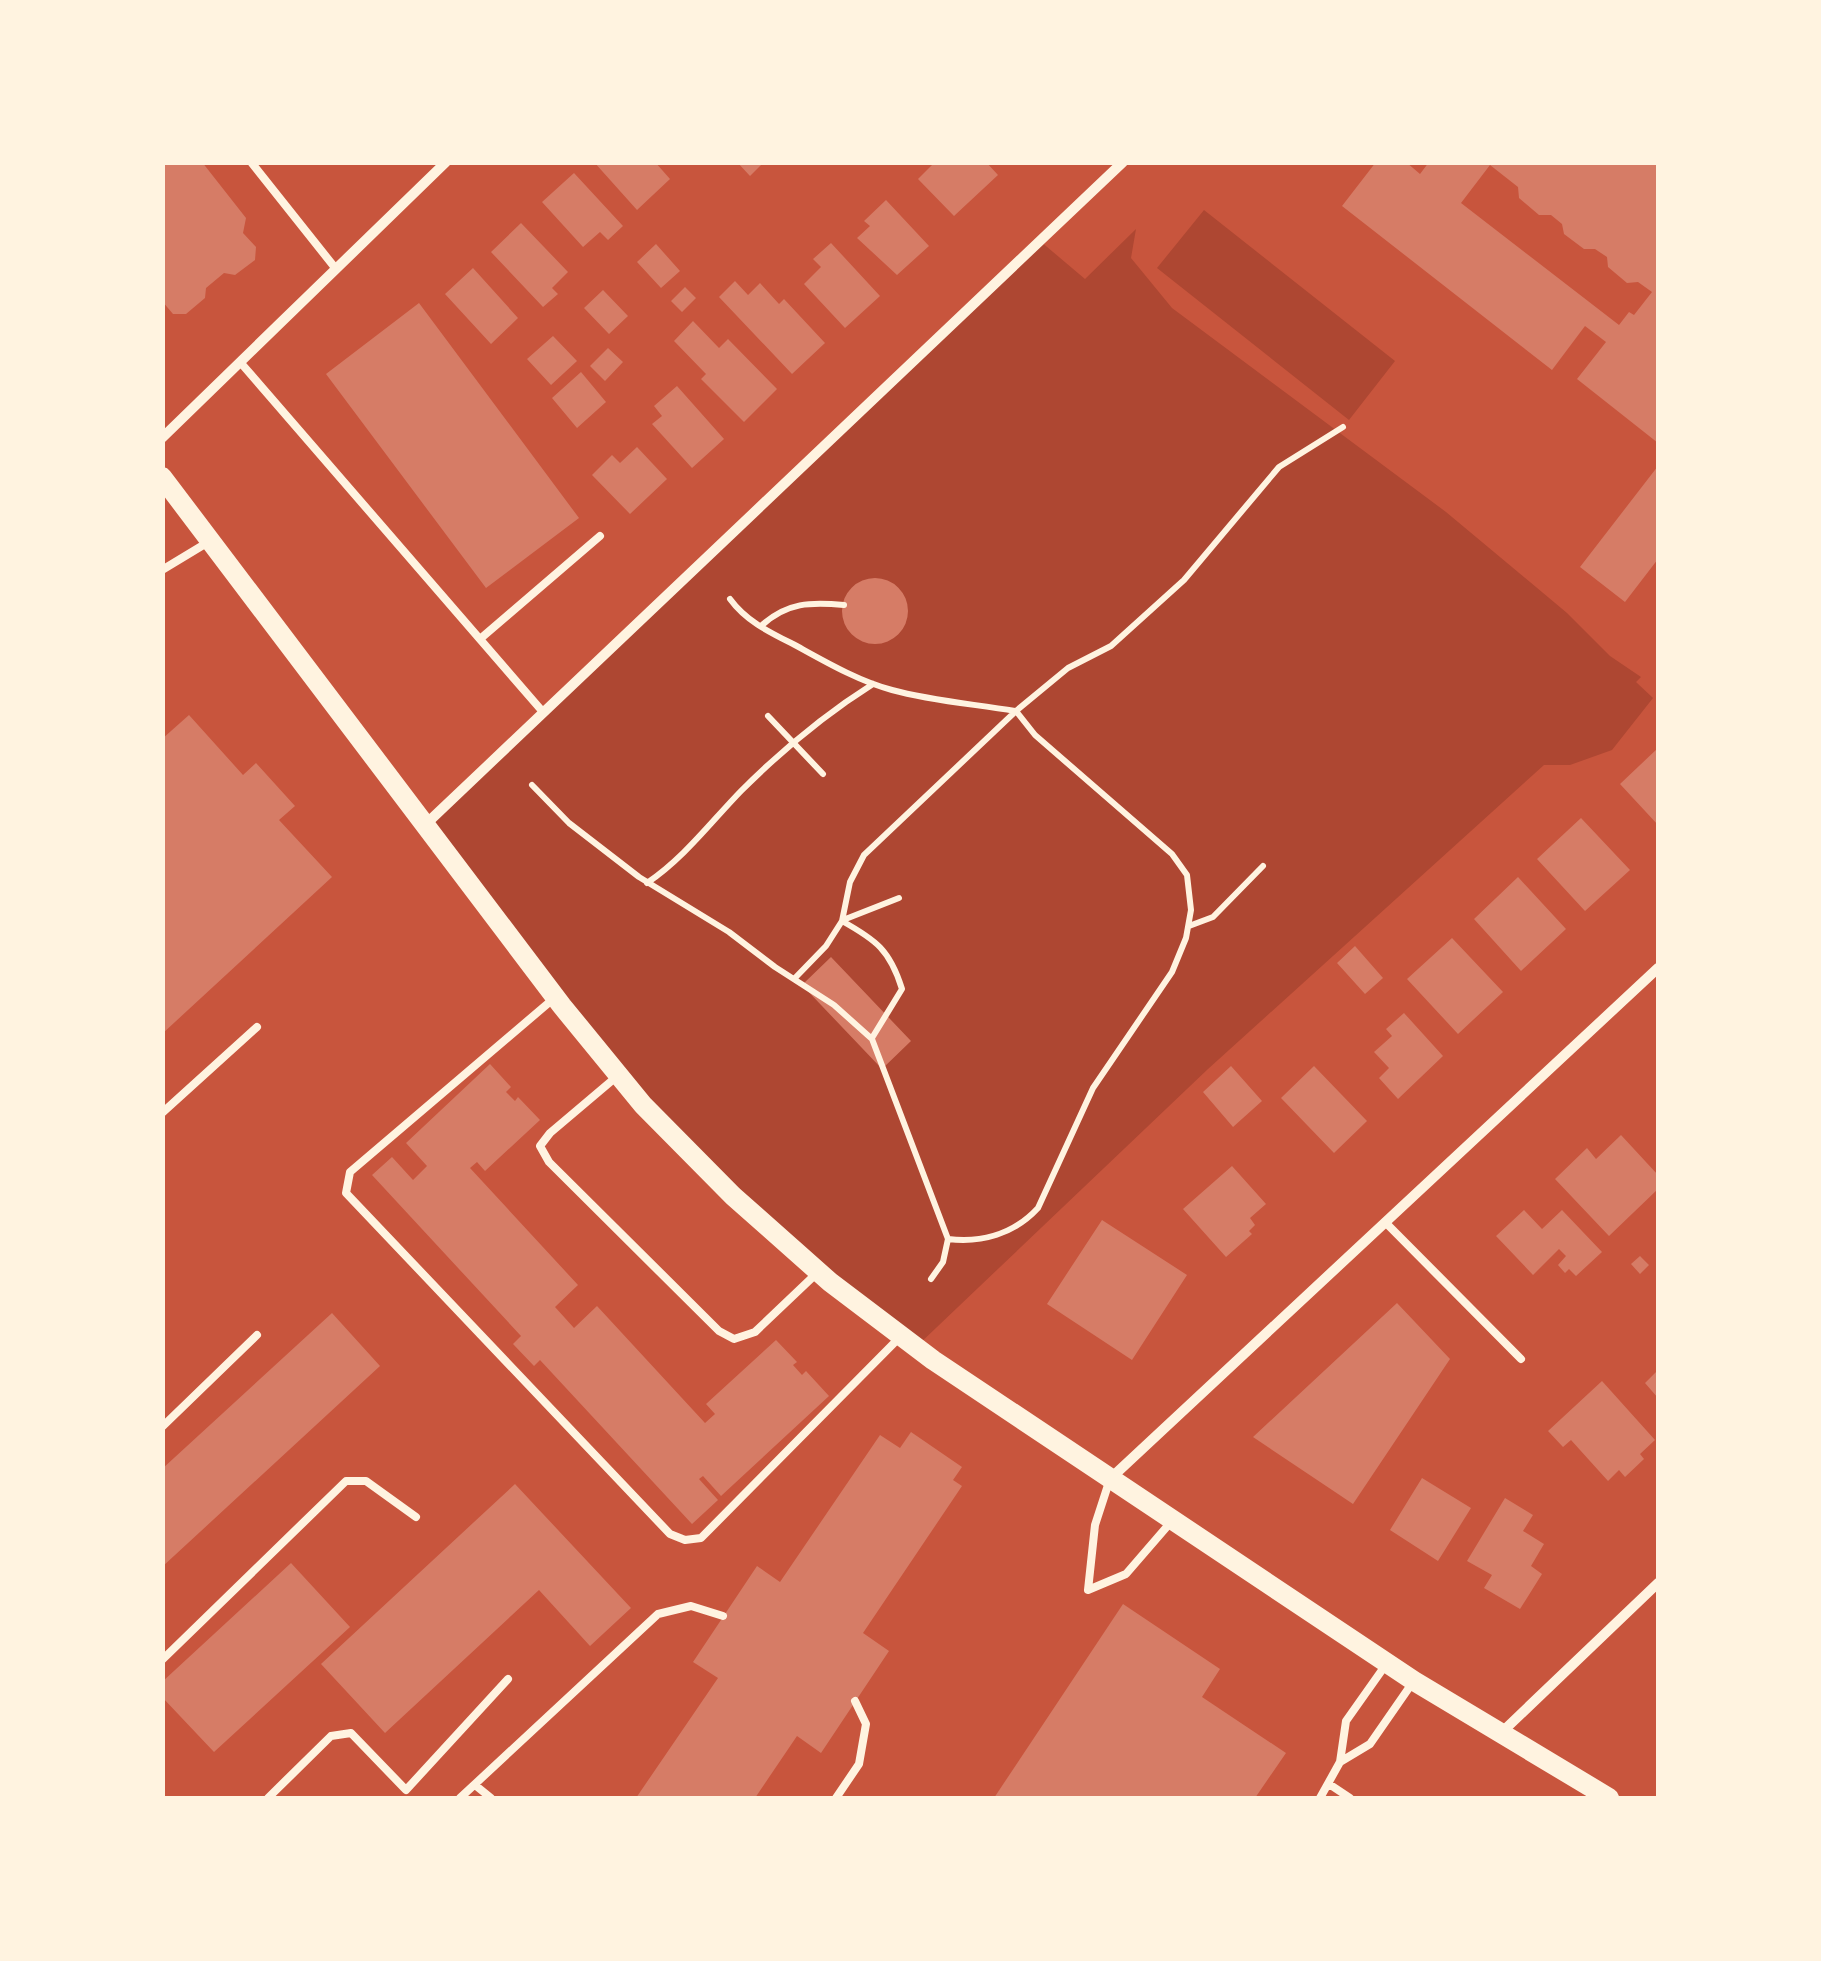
<svg xmlns="http://www.w3.org/2000/svg" width="1821" height="1961" viewBox="0 0 1821 1961" font-family="Raleway,sans-serif">
	<style>
		.green { fill: #ae4732 }
		.building { fill: #d67c66; fill-rule: evenodd }
		.lines { fill: none; stroke-linecap: round; stroke-linejoin: round }
		.path { stroke: #fff3e0; stroke-width: 6 }
		.service { stroke: #fff3e0; stroke-width: 8 }
		.minor { stroke: #fff3e0; stroke-width: 10 }
		.secondary { stroke: #fff3e0; stroke-width: 20 }
	</style>
	<rect width="100%" height="100%" fill="#c8553d"/>
	<!-- green -->
	<path class="green" d="M 1204,210 L 1395,361 L 1349,420 L 1157,268 Z
		M 1136,229 L 1131,258 L 1172,308 L 1446,512 L 1567,613 L 1610,656 L 1641,677 L 1636,682 L 1653,698 L 1612,750 L 1570,765 L 1544,765 L 1208,1069 L 916,1347 L 643,1105 L 424,825 L 1040,241 L 1085,279 Z"/>
	<!-- building -->
	<path class="building" d="M 162,162 L 202,162 L 246,218 L 243,233 L 256,247 L 255,260 L 235,275 L 224,273 L 206,288 L 205,298 L 186,314 L 173,314 L 162,301 Z
		M 594,162 L 655,162 L 670,179 L 637,210 Z
		M 737,162 L 764,162 L 750,176 Z
		M 935,162 L 986,162 L 998,175 L 954,216 L 918,179 Z
		M 1376,162 L 1406,162 L 1420,174 L 1429,162 L 1658,162 L 1658,443 L 1577,379 L 1606,342 L 1585,326 L 1552,370 L 1342,206 ZM 1490,165 L 1518,187 L 1519,198 L 1539,215 L 1551,215 L 1562,224 L 1564,234 L 1584,249 L 1595,249 L 1607,257 L 1608,267 L 1627,283 L 1638,282 L 1652,292 L 1634,315 L 1629,312 L 1619,325 L 1461,203 Z
		M 574,173 L 623,226 L 608,240 L 600,232 L 583,247 L 542,202 Z
		M 886,200 L 929,246 L 897,275 L 857,238 L 870,226 L 864,221 Z
		M 521,223 L 568,272 L 552,288 L 558,294 L 543,307 L 491,252 Z
		M 831,243 L 880,296 L 845,328 L 804,284 L 821,267 L 813,259 Z
		M 656,244 L 680,271 L 661,288 L 637,262 Z
		M 473,268 L 518,318 L 491,344 L 445,294 Z
		M 735,281 L 748,295 L 760,283 L 779,304 L 784,299 L 825,343 L 792,374 L 719,297 Z
		M 685,287 L 696,298 L 682,312 L 671,301 Z
		M 603,290 L 628,316 L 609,334 L 584,308 Z
		M 419,303 L 579,518 L 486,588 L 326,374 Z
		M 693,321 L 719,348 L 728,339 L 777,389 L 744,422 L 701,379 L 706,374 L 674,341 Z
		M 553,336 L 577,361 L 551,385 L 527,359 Z
		M 608,348 L 623,362 L 605,381 L 590,366 Z
		M 581,372 L 606,402 L 577,428 L 552,398 Z
		M 677,386 L 724,439 L 692,468 L 652,424 L 662,416 L 654,406 Z
		M 637,447 L 667,479 L 630,514 L 592,475 L 612,455 L 620,463 Z
		M 1658,466 L 1658,559 L 1625,602 L 1580,567 Z
		M842 611a33 33 0 1 1 66 0a33 33 0 1 1-66 0Z
		M 189,715 L 243,775 L 256,763 L 295,806 L 279,820 L 332,877 L 162,1034 L 162,739 Z
		M 1658,748 L 1658,825 L 1620,784 Z
		M 1581,818 L 1630,870 L 1585,911 L 1537,859 Z
		M 1518,877 L 1566,929 L 1521,971 L 1474,919 Z
		M 1452,938 L 1503,992 L 1458,1034 L 1407,979 Z
		M 1355,946 L 1383,978 L 1365,994 L 1337,963 Z
		M 831,957 L 911,1041 L 882,1069 L 802,985 Z
		M 1404,1013 L 1443,1056 L 1398,1099 L 1379,1078 L 1389,1068 L 1374,1052 L 1392,1036 L 1386,1029 Z
		M 490,1064 L 511,1087 L 506,1092 L 515,1101 L 518,1097 L 540,1120 L 485,1171 L 477,1162 L 470,1168 L 578,1285 L 555,1307 L 574,1328 L 597,1306 L 705,1423 L 715,1414 L 706,1404 L 776,1340 L 797,1362 L 793,1365 L 802,1375 L 806,1371 L 829,1396 L 721,1496 L 703,1476 L 699,1479 L 718,1500 L 692,1524 L 540,1360 L 534,1366 L 513,1344 L 521,1336 L 372,1175 L 392,1157 L 413,1180 L 427,1166 L 406,1143 Z
		M 1231,1066 L 1262,1101 L 1233,1127 L 1203,1092 Z
		M 1314,1066 L 1367,1121 L 1334,1153 L 1281,1098 Z
		M 1621,1135 L 1658,1175 L 1658,1189 L 1609,1236 L 1555,1179 L 1587,1148 L 1596,1159 Z
		M 1232,1166 L 1266,1204 L 1250,1218 L 1255,1225 L 1249,1231 L 1252,1234 L 1226,1257 L 1183,1209 Z
		M 1524,1210 L 1542,1229 L 1562,1210 L 1602,1252 L 1576,1276 L 1569,1269 L 1565,1273 L 1558,1265 L 1566,1256 L 1559,1249 L 1533,1275 L 1496,1236 Z
		M 1102,1220 L 1187,1275 L 1132,1360 L 1047,1304 Z
		M 1640,1256 L 1649,1265 L 1640,1274 L 1631,1264 Z
		M 1397,1303 L 1450,1359 L 1353,1504 L 1253,1437 Z
		M 332,1313 L 380,1366 L 162,1567 L 162,1469 Z
		M 1658,1370 L 1658,1398 L 1645,1383 Z
		M 1602,1381 L 1655,1440 L 1640,1454 L 1644,1459 L 1625,1477 L 1619,1470 L 1608,1481 L 1571,1440 L 1563,1447 L 1548,1431 Z
		M 911,1432 L 962,1467 L 953,1480 L 962,1486 L 863,1633 L 889,1651 L 821,1753 L 797,1736 L 755,1798 L 636,1798 L 718,1678 L 693,1662 L 757,1566 L 780,1582 L 880,1435 L 900,1448 Z
		M 1422,1478 L 1471,1508 L 1438,1561 L 1390,1530 Z
		M 515,1484 L 631,1608 L 590,1646 L 539,1590 L 385,1733 L 321,1664 Z
		M 1505,1498 L 1533,1515 L 1523,1531 L 1544,1544 L 1531,1566 L 1542,1574 L 1520,1609 L 1484,1588 L 1492,1575 L 1467,1561 Z
		M 291,1563 L 350,1627 L 214,1752 L 162,1697 L 162,1682 Z
		M 1123,1604 L 1220,1669 L 1202,1697 L 1286,1753 L 1255,1798 L 994,1798 Z"/>
	<g class="lines">
		<!-- path -->
		<path class="path" d="M 730,599 C 746,621 769,632 793,644 C 824,661 858,681 892,690 C 932,701 974,704 1015,711
			M 761,626 C 787,602 811,602 844,605
			M 768,716 L 823,774
			M 532,785 L 569,823 L 639,877 L 729,932 L 775,967 L 834,1005 L 872,1039 L 948,1239 L 943,1262 L 931,1279
			M 647,883 C 684,858 710,823 741,791 C 782,750 824,715 873,684
			M 843,920 L 899,898
			M 842,921 C 876,940 890,950 902,989 L 872,1038
			M 1189,926 L 1213,917 L 1263,866
			M 794,979 L 826,946 L 842,921 L 850,882 L 864,855 L 1016,711
			M 948,1239 C 982,1243 1014,1234 1038,1208 L 1093,1088 L 1172,972 L 1186,938 L 1191,910 L 1187,875 L 1172,854 L 1035,735 L 1016,711 L 1068,668 L 1111,646 L 1184,580 L 1279,467 L 1343,427"/>
		<!-- service -->
		<path class="service" d="M 251,162 L 336,269
			M 240,362 L 543,712
			M 162,570 L 210,541
			M 480,639 L 600,536
			M 552,1000 L 350,1172 L 346,1193 L 670,1534 L 685,1540 L 701,1538 L 900,1337
			M 615,1078 L 550,1133 L 540,1146 L 549,1162 L 719,1331 L 734,1339 L 755,1332 L 818,1272
			M 162,1113 L 257,1027
			M 1385,1222 L 1521,1359
			M 162,1427 L 257,1335
			M 1109,1482 L 1095,1525 L 1088,1590 L 1126,1574 L 1171,1522
			M 162,1660 L 346,1481 L 366,1481 L 416,1517
			M 1340,1762 L 1370,1744 L 1413,1682
			M 1329,1784 L 1350,1798
			M 475,1785 L 491,1798
			M 268,1798 L 331,1736 L 351,1733 L 406,1790 L 508,1679
			M 460,1798 L 658,1614 L 691,1606 L 723,1616
			M 836,1798 L 859,1764 L 866,1724 L 855,1701
			M 1320,1798 L 1340,1762 L 1346,1721 L 1387,1663"/>
		<!-- minor -->
		<path class="minor" d="M 162,438 L 446,162
			M 425,825 L 1123,162
			M 1111,1478 L 1658,968
			M 1501,1733 L 1658,1583"/>
		<!-- secondary -->
		<path class="secondary" d="M 162,477 L 562,1006 L 643,1105 L 733,1196 L 830,1282 L 933,1360 L 1414,1681 L 1609,1798"/>
	</g>
	<!-- border -->
	<rect width="1821" height="1961" fill="none" stroke="#fff3e0" stroke-width="330"/>
</svg>
